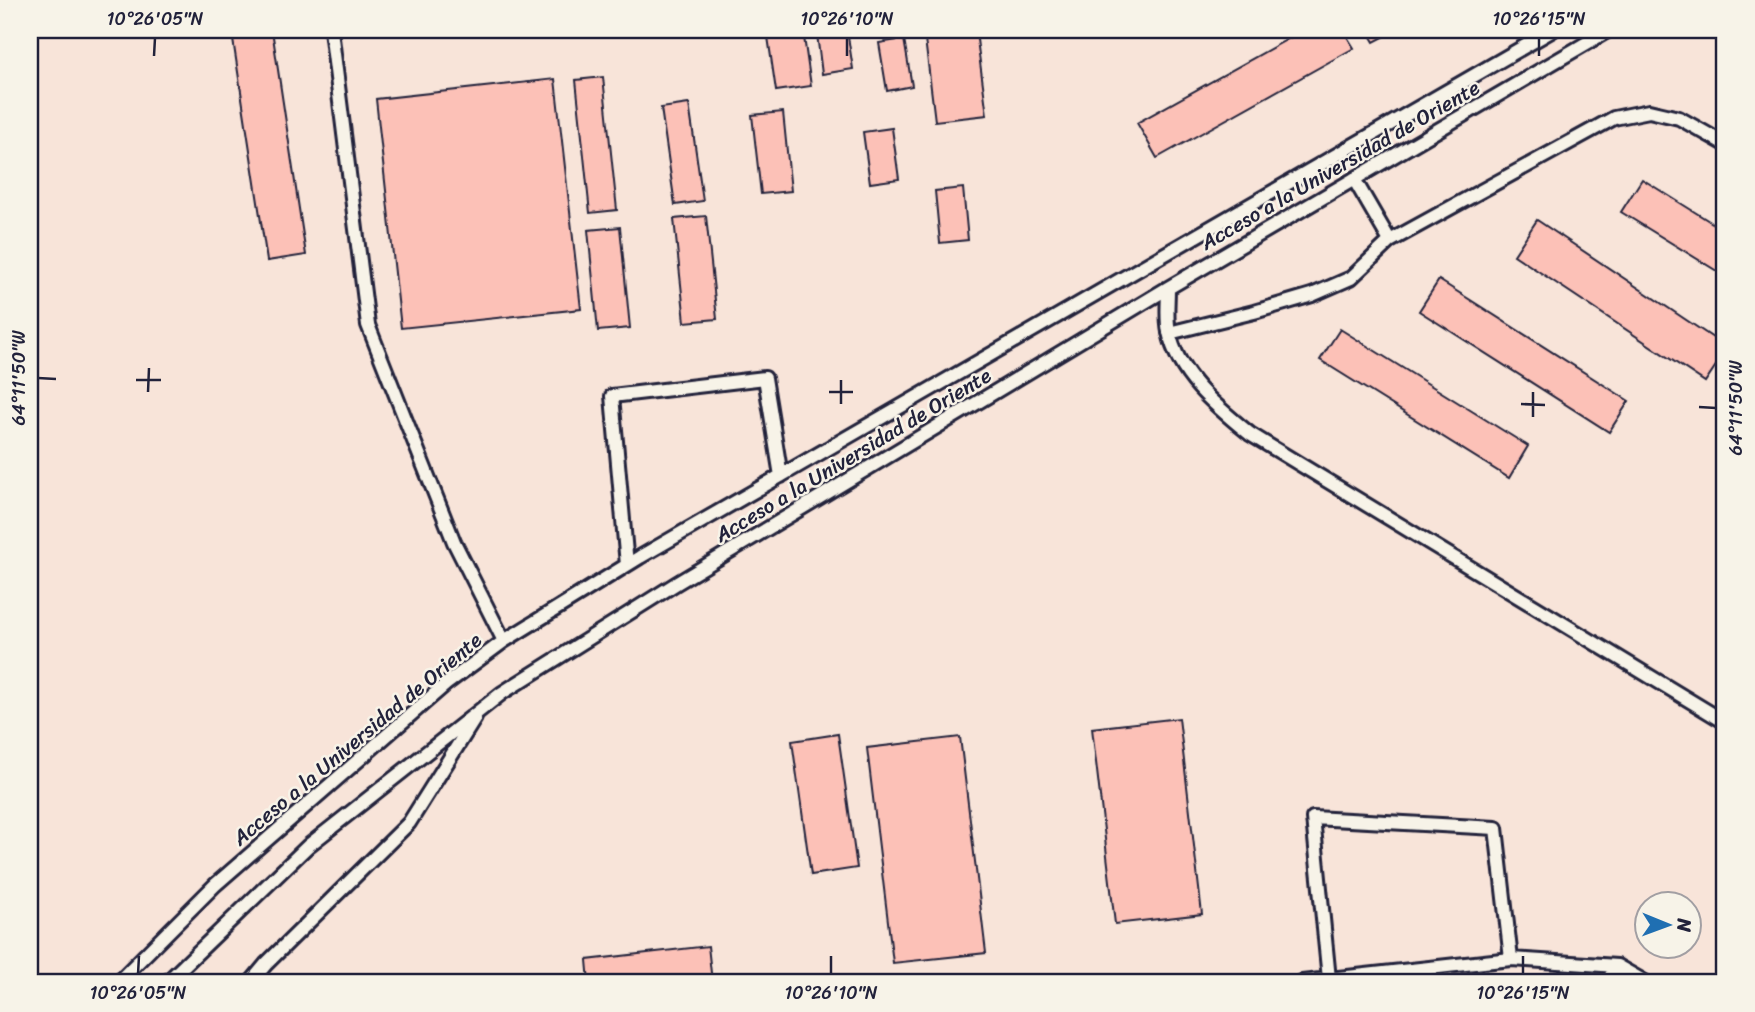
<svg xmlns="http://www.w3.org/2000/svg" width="1755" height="1012" viewBox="0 0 1755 1012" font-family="Sriracha,sans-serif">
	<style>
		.built { fill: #f8e4d9; fill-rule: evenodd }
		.building { fill: #fcc1b7; stroke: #22223b; stroke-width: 2 }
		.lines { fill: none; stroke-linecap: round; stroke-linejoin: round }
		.lane-casing { stroke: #22223b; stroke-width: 18 }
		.lane { stroke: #f7f3e8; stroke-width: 12 }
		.ticks { fill: none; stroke: #22223b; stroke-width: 2.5 }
		.labels { text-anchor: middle; stroke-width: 5; stroke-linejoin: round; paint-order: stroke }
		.street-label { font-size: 21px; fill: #22223b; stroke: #f7f3e8 }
		.neatline { fill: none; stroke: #22223b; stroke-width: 2.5 }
		.ticks-label { font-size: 18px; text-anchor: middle; fill: #22223b }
	</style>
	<rect width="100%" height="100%" fill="#f7f3e8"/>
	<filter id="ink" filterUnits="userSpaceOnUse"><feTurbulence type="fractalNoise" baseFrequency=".0143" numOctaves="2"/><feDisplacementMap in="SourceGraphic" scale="14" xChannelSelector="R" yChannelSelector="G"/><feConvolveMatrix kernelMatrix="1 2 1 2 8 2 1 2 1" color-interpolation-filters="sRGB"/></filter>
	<g filter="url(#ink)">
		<!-- built -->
		<path class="built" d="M 30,30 L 1725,30 L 1725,982 L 30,982 ZM 1646,904 L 1688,904 L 1688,946 L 1646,946 Z"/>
		<!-- building -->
		<path class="building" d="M 254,30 L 272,30 L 306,255 L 267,261 L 232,33 Z
			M 767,30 L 803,30 L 811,86 L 776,91 Z
			M 847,30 L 853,69 L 822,74 L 817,34 Z
			M 1304,30 L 1343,30 L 1354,48 L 1157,158 L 1137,123 Z
			M 1367,30 L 1397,30 L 1374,42 Z
			M 976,32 L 987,115 L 935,121 L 925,39 Z
			M 904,39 L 912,86 L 887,91 L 879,43 Z
			M 603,77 L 617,210 L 590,213 L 576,80 Z
			M 555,79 L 581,309 L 401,328 L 376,99 Z
			M 689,104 L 703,201 L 675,205 L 661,108 Z
			M 783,112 L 791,191 L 761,194 L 752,115 Z
			M 892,128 L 899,179 L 870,183 L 863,132 Z
			M 1642,179 L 1725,231 L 1725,276 L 1621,212 Z
			M 963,188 L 968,240 L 940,243 L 935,191 Z
			M 706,216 L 717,319 L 685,322 L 674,219 Z
			M 1537,220 L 1725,346 L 1725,352 L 1705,382 L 1514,255 Z
			M 620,227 L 630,328 L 598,331 L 588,230 Z
			M 1439,280 L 1629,401 L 1609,432 L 1419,311 Z
			M 1340,329 L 1528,446 L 1509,478 L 1320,360 Z
			M 1179,718 L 1202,914 L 1115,924 L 1092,728 Z
			M 838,734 L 857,868 L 811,875 L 792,741 Z
			M 960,737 L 986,953 L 893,963 L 867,748 Z
			M 708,946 L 712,982 L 589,982 L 587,960 Z"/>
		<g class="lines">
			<!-- lane casing -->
			<g class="lane-casing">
				<path id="lane" d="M 331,30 L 368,325 L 454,542 L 504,641
					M 1354,179 L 1390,241 L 1614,118 L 1649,111 L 1679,118 L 1725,144
					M 1168,288 C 1168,303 1166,318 1169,332 C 1178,376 1217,407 1250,434 L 1725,722
					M 1169,333 L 1254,312 L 1312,295 L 1351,278 L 1390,241
					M 627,565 L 612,396 L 765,378 L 781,476
					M 1329,979 L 1313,818 L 1496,828 L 1511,959
					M 118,982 L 215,885 L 446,684 L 504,641 L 640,557 L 1553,30
					M 167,982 L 308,846 L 502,693 L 677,583 L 1168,288 L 1609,30
					M 251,982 L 266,964 L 409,823 L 475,718
					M 1302,982 L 1511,959 L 1617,966 L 1645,982
					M 1607,982 L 1617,966"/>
			</g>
			<!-- lane -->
			<use href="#lane" class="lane"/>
		</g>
	</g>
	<!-- ticks -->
	<path class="ticks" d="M 154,56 L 155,38M 847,56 L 847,38M 1539,56 L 1539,38M 38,378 L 56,379M 136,380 L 161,380M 148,392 L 149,368M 829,392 L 853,392M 841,404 L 841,380M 1521,404 L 1545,405M 1699,407 L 1716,408M 1533,417 L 1533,392M 138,974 L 139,956M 831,974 L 831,956M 1523,974 L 1523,956"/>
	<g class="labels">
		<!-- street labels -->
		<g class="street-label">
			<text transform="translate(1340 165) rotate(-30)" y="7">Acceso a la Universidad de Oriente</text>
			<text transform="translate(853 455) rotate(-31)" y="7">Acceso a la Universidad de Oriente</text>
			<text transform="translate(357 739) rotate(-40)" y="7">Acceso a la Universidad de Oriente</text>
		</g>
	</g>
	<!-- margin -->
	<rect width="1755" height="1012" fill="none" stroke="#f7f3e8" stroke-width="77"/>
	<!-- north arrow -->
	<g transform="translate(1668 925) rotate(91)"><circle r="33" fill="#f7f3e8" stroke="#a29fa3" stroke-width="2"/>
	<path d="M0-5L12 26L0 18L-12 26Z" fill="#1f6fb2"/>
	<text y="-10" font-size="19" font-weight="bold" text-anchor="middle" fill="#22223b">N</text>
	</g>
	<rect x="38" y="38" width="1678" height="936" class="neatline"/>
	<g class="ticks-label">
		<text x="155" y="25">10°26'05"N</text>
		<text x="847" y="25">10°26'10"N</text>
		<text x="1539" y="25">10°26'15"N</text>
		<text transform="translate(19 378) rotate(-90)" y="6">64°11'50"W</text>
		<text transform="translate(1736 408) rotate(-90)" y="6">64°11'50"W</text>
		<text x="138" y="999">10°26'05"N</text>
		<text x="831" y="999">10°26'10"N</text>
		<text x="1523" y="999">10°26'15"N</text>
	</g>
</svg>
